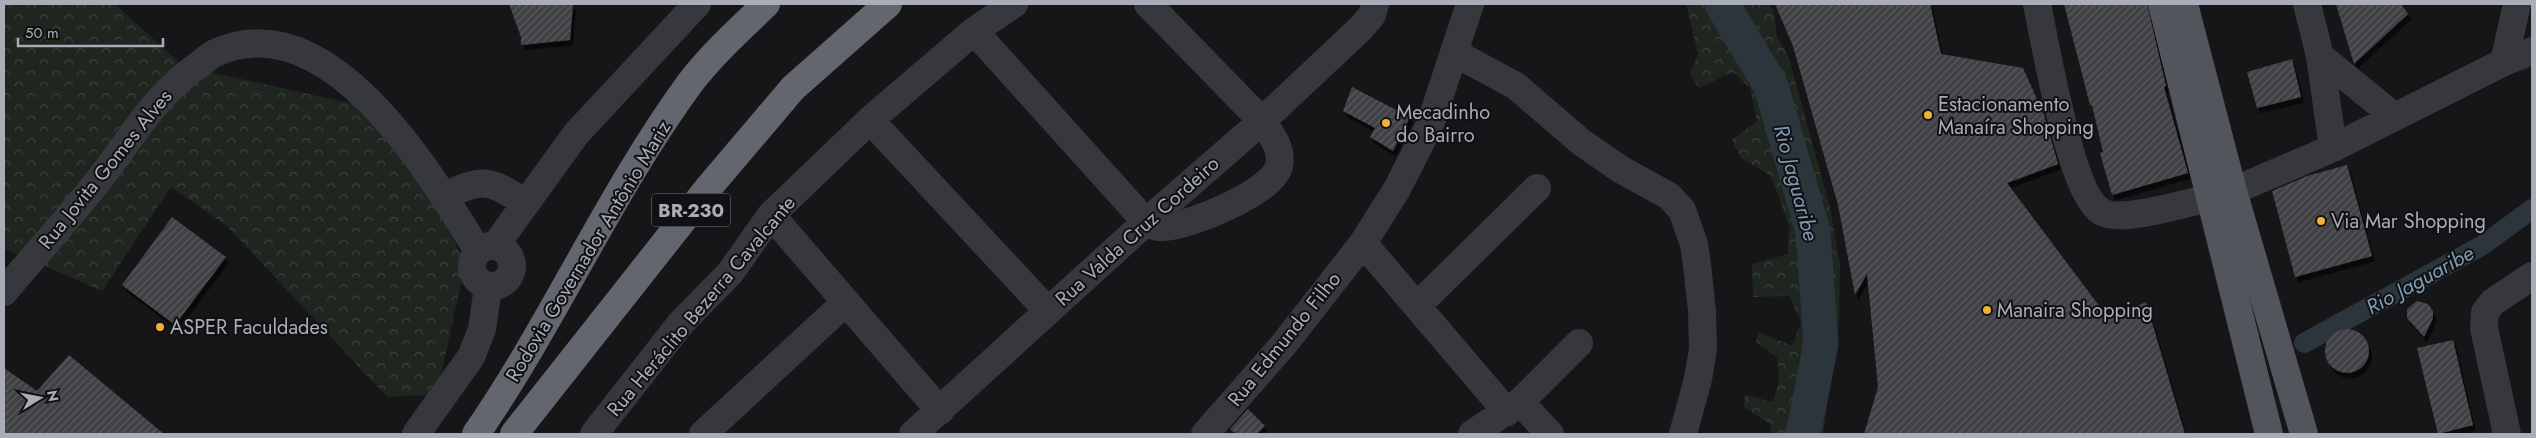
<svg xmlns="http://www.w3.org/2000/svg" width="2536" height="438" viewBox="0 0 2536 438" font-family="Jost,sans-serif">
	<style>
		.forest { fill: url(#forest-crowns) }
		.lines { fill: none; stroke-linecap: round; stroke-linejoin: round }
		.canal { stroke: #2c353c; stroke-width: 20 }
		.river { stroke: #2c353c; stroke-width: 35 }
		.building { fill: url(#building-hatch); filter: url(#shadow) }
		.minor { stroke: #37383d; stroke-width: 28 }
		.major { stroke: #53555c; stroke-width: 28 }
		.highway { stroke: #63666e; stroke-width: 28 }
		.poi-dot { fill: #f2b134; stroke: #111113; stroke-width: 2 }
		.labels { text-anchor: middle; stroke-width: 4; stroke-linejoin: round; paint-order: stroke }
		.shield { fill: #111113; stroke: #7b7e86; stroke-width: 1 }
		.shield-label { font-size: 19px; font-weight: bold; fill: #a8adb8 }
		.poi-label { font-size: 20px; fill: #a8adb8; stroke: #111113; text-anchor: start }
		.street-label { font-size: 20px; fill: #a8adb8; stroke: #111113 }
		.water-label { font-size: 21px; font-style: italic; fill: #7f9bb3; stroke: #111113 }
	</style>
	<defs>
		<pattern id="forest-crowns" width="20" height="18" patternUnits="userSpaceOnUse" patternTransform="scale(1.25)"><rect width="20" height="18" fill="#1e261f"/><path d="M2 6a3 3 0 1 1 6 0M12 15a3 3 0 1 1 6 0" fill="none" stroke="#3c433d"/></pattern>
		<pattern id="building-hatch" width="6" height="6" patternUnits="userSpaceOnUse" patternTransform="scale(1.25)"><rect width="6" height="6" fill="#404145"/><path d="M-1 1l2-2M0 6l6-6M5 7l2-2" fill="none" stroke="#595a5e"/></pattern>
		<filter id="shadow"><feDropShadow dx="3" dy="5.5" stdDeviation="0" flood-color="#0009"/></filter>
	</defs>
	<rect width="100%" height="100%" fill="#161618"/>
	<!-- forest -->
	<path class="forest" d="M 4,4 L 115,4 L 183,66 L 398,114 L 465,265 L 437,394 L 387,397 L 226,225 L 171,187 L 102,291 L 4,248 Z
		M 1686,4 L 1769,4 L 1774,12 L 1777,37 L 1788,55 L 1830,207 L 1840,264 L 1839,324 L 1823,434 L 1771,434 L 1770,424 L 1744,407 L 1745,395 L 1773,402 L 1779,382 L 1777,357 L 1756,342 L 1758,332 L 1792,346 L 1801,322 L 1789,296 L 1753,297 L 1752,264 L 1788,254 L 1789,226 L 1771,176 L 1741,158 L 1732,140 L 1757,121 L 1750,88 L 1733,72 L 1699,88 L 1690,74 L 1698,54 Z"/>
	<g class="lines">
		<!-- canal -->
		<path class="canal" d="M 2304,343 L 2483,245 L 2532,209"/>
		<!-- river -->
		<path class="river" d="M 1722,4 L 1771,86 L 1813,232 L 1821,344 L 1803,434"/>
	</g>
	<!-- building -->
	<path class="building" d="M 509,4 L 573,4 L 570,40 L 521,45 L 521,37 Z
		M 1775,4 L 1930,4 L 1941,54 L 2023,68 L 2044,115 L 2058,164 L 2007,183 L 2109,319 L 2146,302 L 2185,434 L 1864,434 L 1878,387 L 1867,274 L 1855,295 L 1838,205 L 1793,46 Z
		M 2064,4 L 2147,4 L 2166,86 L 2164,87 L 2188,173 L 2112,195 L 2100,153 L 2103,152 L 2092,105 L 2090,105 Z
		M 2336,4 L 2401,4 L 2408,14 L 2354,64 Z
		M 2292,59 L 2301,97 L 2257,108 L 2247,72 Z
		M 1352,87 L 1410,117 L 1393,151 L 1370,137 L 1375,128 L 1343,111 Z
		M 2347,165 L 2372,256 L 2295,277 L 2272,191 L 2307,176 Z
		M 172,217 L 226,257 L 175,325 L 122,285 Z
		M 2417,301 L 2428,304 L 2433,311 L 2433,318 L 2424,337 L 2407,318 L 2407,309 Z
		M2325 351a22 22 0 1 1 44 0a22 22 0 1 1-44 0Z
		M 2453,340 L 2473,425 L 2438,434 L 2417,348 Z
		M 69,355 L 164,434 L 4,434 L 4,368 L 37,391 Z
		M 1248,409 L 1265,426 L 1257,434 L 1236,434 L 1230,429 Z"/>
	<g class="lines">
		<!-- minor -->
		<path class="minor" d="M 2037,4 C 2045,42 2071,200 2104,213 C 2125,222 2185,203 2209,198
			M 2307,4 L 2320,56 L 2333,148
			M 974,31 L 1146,222 C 1152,226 1157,228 1164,227 C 1190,226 1273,192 1279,166 C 1283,148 1271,135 1262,121 L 1148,4
			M 1455,53 L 1516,86 L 1581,142 L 1620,169 L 1669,196 L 1682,210 L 1694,244 L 1697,265 L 1702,311 L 1703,349 L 1698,379 L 1683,434
			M 2320,56 L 2395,117
			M 2504,62 L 2517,4
			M 870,120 L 1048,311
			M 2233,191 L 2333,148 L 2504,62 L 2532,51
			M 445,196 C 484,177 489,180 526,203
			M 771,215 L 940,411
			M 1363,243 L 1507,412
			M472 266a20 20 0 1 1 40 0a20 20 0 1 1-40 0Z
			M 495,246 L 576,134 L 697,4
			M 4,292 C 38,251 76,211 108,168 C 138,128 155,97 197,66 C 203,62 209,56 215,53 C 329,1 430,173 478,251
			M 1417,306 L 1537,188
			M 1520,402 L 1550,434
			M 416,434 L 471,357 L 482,329 L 488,287
			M 594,434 L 681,323 L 730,273 L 771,215 L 870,120 L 974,31 L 1014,4
			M 703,434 L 846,302
			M 913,434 L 1146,222 L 1262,121 L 1361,28 L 1372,15 L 1375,4
			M 1205,434 L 1284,344 L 1363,243 L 1397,189 L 1431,122 L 1470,4
			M 1472,434 L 1520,402 L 1579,343
			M 2507,434 L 2484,328 L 2485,312 L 2493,302 L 2532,276"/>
		<!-- major -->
		<path class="major" d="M 2162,4 L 2269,434
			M 2184,4 L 2233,191 L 2304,434"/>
		<!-- highway -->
		<path class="highway" d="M 476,434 C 554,321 609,194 690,83 C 712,54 740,29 766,4
			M 514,434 L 709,187 L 793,88 L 888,4"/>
	</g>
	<!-- markers -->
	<g class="poi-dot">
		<circle cx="1928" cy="115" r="5"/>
		<circle cx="1386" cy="123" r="5"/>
		<circle cx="2321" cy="221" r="5"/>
		<circle cx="1987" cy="310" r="5"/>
		<circle cx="160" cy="327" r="5"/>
	</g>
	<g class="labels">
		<!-- shield labels -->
		<rect class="shield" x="652" y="193.5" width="78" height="33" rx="4"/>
		<g class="shield-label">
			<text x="691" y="217">BR-230</text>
		</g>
		<!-- poi labels -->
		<g class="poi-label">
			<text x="1938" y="111">Estacionamento<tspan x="1938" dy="23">Manaíra Shopping</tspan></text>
			<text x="1396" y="119">Mecadinho<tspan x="1396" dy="23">do Bairro</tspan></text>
			<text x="2331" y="228">Via Mar Shopping</text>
			<text x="1997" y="317">Manaira Shopping</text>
			<text x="170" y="334">ASPER Faculdades</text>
		</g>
		<!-- street labels -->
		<g class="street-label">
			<text transform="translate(105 169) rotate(-51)" y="7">Rua Jovita Gomes Alves</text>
			<text transform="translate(1137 231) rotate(-42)" y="7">Rua Valda Cruz Cordeiro</text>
			<text transform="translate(588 251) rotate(-59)" y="7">Rodovia Governador Antônio Mariz</text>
			<text transform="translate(701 306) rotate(-50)" y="7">Rua Heráclito Bezerra Cavalcante</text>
			<text transform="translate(1284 339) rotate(-51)" y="7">Rua Edmundo Filho</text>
		</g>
		<!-- water labels -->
		<g class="water-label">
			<text transform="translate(1796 183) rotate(75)" y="7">Rio Jaguaribe</text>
			<text transform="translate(2420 280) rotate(-29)" y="7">Rio Jaguaribe</text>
		</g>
	</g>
	<!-- border -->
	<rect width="2536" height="438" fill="none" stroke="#a8adb8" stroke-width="10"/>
	<!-- north arrow -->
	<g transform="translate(40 398) rotate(80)" stroke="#111113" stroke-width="4" paint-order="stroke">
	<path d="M0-4L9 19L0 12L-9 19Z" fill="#a8adb8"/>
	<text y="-8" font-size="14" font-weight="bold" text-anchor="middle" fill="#a8adb8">N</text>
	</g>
	<!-- scale -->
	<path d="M18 38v8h145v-8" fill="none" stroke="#a8adb8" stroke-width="2.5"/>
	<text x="25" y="38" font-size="15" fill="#a8adb8" stroke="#111113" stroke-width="4" paint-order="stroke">50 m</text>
</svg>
